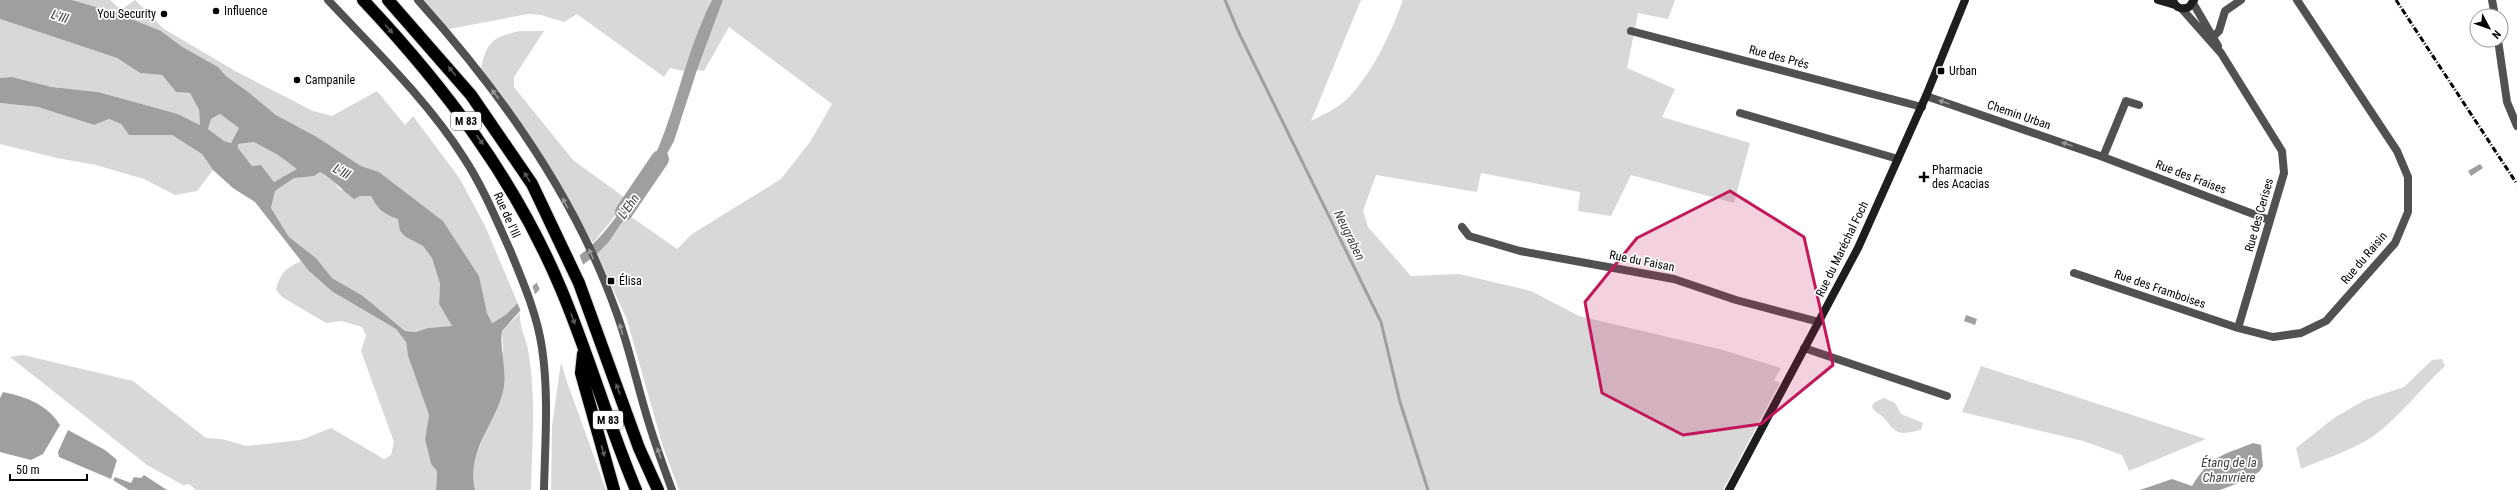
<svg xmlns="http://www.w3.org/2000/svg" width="2517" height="490" viewBox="0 0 2517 490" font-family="'Roboto Condensed',sans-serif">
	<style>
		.green { fill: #d8d8d8 }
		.water { fill: #9f9f9f; fill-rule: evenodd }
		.pier { fill: #fff }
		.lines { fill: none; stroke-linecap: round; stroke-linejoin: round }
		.stream { stroke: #9f9f9f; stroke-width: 3 }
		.river { stroke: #9f9f9f; stroke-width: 18 }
		.highway-casing { stroke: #dbdbdb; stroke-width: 14 }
		.street { stroke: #515151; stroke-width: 8 }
		.secondary { stroke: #1e1e1e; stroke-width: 8 }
		.highway { stroke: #000; stroke-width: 12 }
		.rail { stroke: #000; stroke-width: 3; stroke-dasharray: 6 2 1 2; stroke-linecap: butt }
		.oneway { fill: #595959 }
		.oneway2 { fill: #979797 }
		.marked { fill: #c2185b; fill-opacity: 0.2; stroke: #c2185b; stroke-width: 3; stroke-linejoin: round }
		.poi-dot { fill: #000; stroke: #fff; stroke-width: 1.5 }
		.labels { text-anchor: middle; stroke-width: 3.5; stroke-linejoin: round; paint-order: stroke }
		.shield { fill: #fff; stroke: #4c4c4c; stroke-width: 1 }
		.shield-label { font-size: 11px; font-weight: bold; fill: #000 }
		.poi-label { font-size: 12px; fill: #000; stroke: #fff; text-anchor: start }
		.street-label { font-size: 12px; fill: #000; stroke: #fff }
		.water-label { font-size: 13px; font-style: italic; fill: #404040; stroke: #fff }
	</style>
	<rect width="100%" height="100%" fill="#fff"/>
	<!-- green -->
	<path class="green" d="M 72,0 L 110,0 L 121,10 L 135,0 L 164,29 L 237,72 L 313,111 L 332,116 L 377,91 L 405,125 L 413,116 L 460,179 L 486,228 L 518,304 L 504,317 L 492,323 L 487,313 L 479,276 L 443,221 L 379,172 L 361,166 L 317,137 L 276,115 L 247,91 L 226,76 L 218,67 L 181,46 L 161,31 L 117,13 Z
		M 422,0 L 712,0 L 701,23 L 684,71 L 670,68 L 664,77 L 577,14 L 564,22 L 541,15 L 528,14 L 449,29 Z
		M 723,0 L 1361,0 L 1311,121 C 1324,114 1339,108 1350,96 C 1374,70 1391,33 1403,0 L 1675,0 L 1668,19 L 1638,13 L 1627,68 L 1675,89 L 1662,117 L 1750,143 L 1734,203 L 1631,175 L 1611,216 L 1578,211 L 1580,192 L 1481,173 L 1477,192 L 1376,175 L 1363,211 L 1368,227 L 1411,276 L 1459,274 L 1531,291 L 1579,316 L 1723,350 L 1781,368 L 1774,380 L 1780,383 L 1723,490 L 679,490 L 663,447 L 627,320 L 597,254 L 608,243 L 627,214 L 677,249 L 692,234 L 781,179 L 810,142 L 832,104 L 729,27 L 704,71 L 697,70 Z
		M 0,19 L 117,58 L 140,73 L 162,75 L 176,92 L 190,93 L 199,110 L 200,125 L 178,114 L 98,92 L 52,87 L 12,77 L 0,78 Z
		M 520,31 L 544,31 L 514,77 L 514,87 L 573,160 L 628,200 L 593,243 L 540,152 L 481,68 C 487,41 493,37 520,31 Z
		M 0,103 L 38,107 L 94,125 L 109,119 L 121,124 L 129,135 L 172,135 L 202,154 L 213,170 L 197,191 L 175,195 L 144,179 L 96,165 L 57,158 L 0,144 Z
		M 220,114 L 239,128 L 231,143 L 224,141 L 208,129 L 211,119 Z
		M 254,142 L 278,155 L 298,169 L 274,182 L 261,165 L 252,166 L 238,148 L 238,144 Z
		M 320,172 L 333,179 L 339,189 L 360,196 L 371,196 C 378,210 384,214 399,218 L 406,237 L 423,246 L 432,258 L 440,284 L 439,304 L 452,326 L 428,328 L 416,332 L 405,331 L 363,296 L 332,278 L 316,258 L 289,237 L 271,208 L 275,191 L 294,178 Z
		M 301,261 L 333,292 L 396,329 L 406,342 L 408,356 L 429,415 L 425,439 L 431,464 L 437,471 L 436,490 L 196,490 L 189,484 L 183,485 L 147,465 L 10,357 L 23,355 L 133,381 L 206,438 L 222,439 L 246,446 L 301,440 L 331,428 L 384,459 L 391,455 L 394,442 L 361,351 L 366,335 L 362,327 L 342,321 L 326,323 L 282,297 L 276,290 C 280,273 286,268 301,261 Z
		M 520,313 C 519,328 527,340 529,355 C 536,399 532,445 531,490 L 475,490 L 471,476 L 474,460 L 484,436 L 503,350 L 502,331 Z
		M 2442,359 L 2445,366 C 2420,389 2400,417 2372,437 C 2353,450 2323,459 2301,469 L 2296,448 L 2334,418 L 2365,400 L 2404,387 L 2432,360 Z
		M 561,362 L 566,379 L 606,490 L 551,490 L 552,426 Z
		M 1981,366 L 2206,439 L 2129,471 L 2122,455 L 2083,441 L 1962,412 Z
		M 1884,398 L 1895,403 L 1901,414 L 1923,423 L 1921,430 C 1898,435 1898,435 1883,417 C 1879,413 1874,413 1872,406 L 1875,402 Z"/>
	<!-- water -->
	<path class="water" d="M 0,0 L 72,0 L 117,13 L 161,31 L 181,46 L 218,67 L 226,76 L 247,91 L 276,115 L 317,137 L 361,166 L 379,172 L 443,221 L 479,276 L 487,313 L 492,323 C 512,314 520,298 535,284 C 548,272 566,266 580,255 C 603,238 619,213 635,190 L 641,194 L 608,243 L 597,254 L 584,264 L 539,290 L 502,331 C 499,353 509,373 502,395 C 492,428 466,454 475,490 L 436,490 L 437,471 L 431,464 L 425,439 L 429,415 L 408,356 L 406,342 L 396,329 L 333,292 L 309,271 L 255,202 L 233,188 L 213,170 L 202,154 L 172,135 L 129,135 L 121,124 L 109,119 L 94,125 L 38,107 L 0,103 L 0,78 L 12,77 L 52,87 L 98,92 L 178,114 L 200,125 L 199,110 L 190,93 L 176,92 L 162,75 L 140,73 L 117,58 L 0,19 ZM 220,114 L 239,128 L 231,143 L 224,141 L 208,129 L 211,119 ZM 254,142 L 278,155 L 297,169 L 274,182 L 261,165 L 252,166 L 238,148 L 238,144 ZM 320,172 C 334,179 341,190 354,199 L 360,196 L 371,196 C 378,210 384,214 398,219 L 400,231 L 406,237 L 423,246 L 432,258 L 440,284 L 439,304 L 452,326 L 428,328 L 416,332 L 405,331 L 363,296 L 332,278 L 316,258 L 289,237 L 271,208 L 275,191 L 294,178 L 314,176 Z
		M 712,0 L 723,0 L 697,70 L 674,141 L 652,181 L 645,176 C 675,121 683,56 712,0 Z
		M 2480,164 L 2483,168 L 2471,176 L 2468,171 Z
		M 1966,315 L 1977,319 L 1975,325 L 1964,321 Z
		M 3,392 C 26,397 47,404 60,425 L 43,454 L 31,460 L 0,452 L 0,398 Z
		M 68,430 L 105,450 L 117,460 L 111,479 L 59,457 L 58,452 Z
		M 2253,443 L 2261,445 L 2263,466 L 2259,472 L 2236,484 L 2220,490 L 2140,490 L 2172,479 L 2192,486 C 2211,455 2221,456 2253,443 Z
		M 144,475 L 167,490 L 129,490 L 113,480 L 115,477 L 131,483 L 134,477 L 141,478 Z"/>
	<!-- pier -->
	<path class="pier" d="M 579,254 L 584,267 L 541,292 L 536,281 Z
		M 532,285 L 536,297 L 522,314 L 517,302 Z"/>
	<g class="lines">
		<!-- stream -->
		<path class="stream" d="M 1225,0 L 1238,31 L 1381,322 L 1400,402 L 1428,490"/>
		<!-- river -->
		<path class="river" d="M 624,212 L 660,159"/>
		<!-- highway casing -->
		<g class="highway-casing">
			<path id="highway" d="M 363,0 C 444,86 515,179 561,289 C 589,355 608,424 636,490
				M 388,0 L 471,95 L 532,184 L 579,283 L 639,448 L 658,490
				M 583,354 L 581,373 L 614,490"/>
		</g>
		<!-- street -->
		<path class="street" d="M 328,0 C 375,50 427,100 464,158 C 483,187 496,219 510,250 C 523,282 537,314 542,348 C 549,395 545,443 544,490
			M 418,0 C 501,92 576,197 617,314 C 631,353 639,394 652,433 C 658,452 665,471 672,490
			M 2492,0 L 2495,16
			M 2193,3 L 2218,46
			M 2182,9 L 2221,53 L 2282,151 L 2284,173 L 2238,328
			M 1631,31 L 1922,107
			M 2214,36 L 2219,31 L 2225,11 L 2241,0
			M 2498,40 L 2507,102 L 2517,126
			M 1926,96 L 2103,157 L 2269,220
			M 1740,113 L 1898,159
			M 2103,157 L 2126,101 L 2139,105
			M 1462,227 L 1469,236 L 1520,251 L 1674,279 L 1736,300 L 1819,322
			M 2074,273 L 2238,328 L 2273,337 L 2301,333 L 2326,321 L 2395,243 L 2408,212 L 2408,177 L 2397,151 L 2297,0
			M 1804,348 L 1947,396"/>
		<!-- secondary -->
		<path class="secondary" d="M 2158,0 L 2175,5
			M 2173,0 C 2175,8 2182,10 2189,7 L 2194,0
			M 1729,490 L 1858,248 L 1926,96 L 1965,0"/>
		<!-- highway -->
		<use href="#highway" class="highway"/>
		<!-- rail -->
		<path class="rail" d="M 2396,0 L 2517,184"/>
	</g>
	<!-- one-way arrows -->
	<defs><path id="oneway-solid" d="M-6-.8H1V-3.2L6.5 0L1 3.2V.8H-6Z"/></defs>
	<g class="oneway">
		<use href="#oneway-solid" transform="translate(389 29) rotate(49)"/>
		<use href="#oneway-solid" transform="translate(452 71) rotate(-129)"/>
		<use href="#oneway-solid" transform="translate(480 140) rotate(54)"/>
		<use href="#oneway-solid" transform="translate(527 177) rotate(-122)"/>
		<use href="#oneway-solid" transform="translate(573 319) rotate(70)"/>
		<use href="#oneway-solid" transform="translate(618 389) rotate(-111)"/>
		<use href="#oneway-solid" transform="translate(603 451) rotate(74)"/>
	</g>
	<g class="oneway2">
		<use href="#oneway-solid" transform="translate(495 94) rotate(-127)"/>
		<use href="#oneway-solid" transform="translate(1944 102) rotate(-161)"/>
		<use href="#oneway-solid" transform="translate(2067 144) rotate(-161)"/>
		<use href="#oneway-solid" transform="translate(565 203) rotate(-118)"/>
		<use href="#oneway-solid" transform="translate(591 254) rotate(-115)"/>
		<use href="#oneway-solid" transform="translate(621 329) rotate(-106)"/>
		<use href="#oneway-solid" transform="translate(659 453) rotate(-110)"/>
	</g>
	<!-- marked area -->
	<path class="marked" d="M 1730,191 L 1804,237 L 1833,365 L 1761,424 L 1683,435 L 1602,393 L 1585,302 L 1637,238 Z"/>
	<!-- markers -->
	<g class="poi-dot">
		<circle cx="216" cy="11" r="4"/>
		<circle cx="164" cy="14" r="4"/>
		<rect x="1937" y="67" width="8" height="8" rx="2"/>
		<circle cx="297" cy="80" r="4"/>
		<path d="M1922 171h4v4h4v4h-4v4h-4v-4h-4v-4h4z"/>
		<rect x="607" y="277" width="8" height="8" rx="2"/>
	</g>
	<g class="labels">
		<!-- shield labels -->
		<g class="shield">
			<rect x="451" y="112" width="30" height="18" rx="3"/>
			<rect x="593" y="411" width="30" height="18" rx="3"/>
		</g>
		<g class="shield-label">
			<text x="466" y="125">M 83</text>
			<text x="608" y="424">M 83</text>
		</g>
		<!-- poi labels -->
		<g class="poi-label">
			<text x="224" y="15">Influence</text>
			<text x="156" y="18" text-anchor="end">You Security</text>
			<text x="1949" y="75">Urban</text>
			<text x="305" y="84">Campanile</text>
			<text x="1932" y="174">Pharmacie<tspan x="1932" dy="14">des Acacias</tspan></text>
			<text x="619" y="285">Élisa</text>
		</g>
		<!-- street labels -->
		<g class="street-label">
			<text transform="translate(1779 57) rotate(15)" y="4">Rue des Prés</text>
			<text transform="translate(2019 115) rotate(19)" y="4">Chemin Urban</text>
			<text transform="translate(2191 177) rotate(21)" y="4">Rue des Fraises</text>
			<text transform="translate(507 215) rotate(66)" y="4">Rue de l'Ill</text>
			<text transform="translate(2259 215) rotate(-74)" y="4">Rue des Cerises</text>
			<text transform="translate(1842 249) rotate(-64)" y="4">Rue du Maréchal Foch</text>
			<text transform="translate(2364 258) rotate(-50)" y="4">Rue du Raisin</text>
			<text transform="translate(1642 261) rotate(11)" y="4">Rue du Faisan</text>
			<text transform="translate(2160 289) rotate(19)" y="4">Rue des Framboises</text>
		</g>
		<!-- water labels -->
		<g class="water-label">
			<text transform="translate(60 16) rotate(18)" y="5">L'Ill</text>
			<text transform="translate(342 171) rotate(29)" y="5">L'Ill</text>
			<text transform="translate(628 206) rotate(-55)" y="5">L'Ehn</text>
			<text transform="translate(1350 235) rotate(64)" y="5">Neugraben</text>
			<text x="2229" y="467">Étang de la<tspan x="2229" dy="15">Chanvrière</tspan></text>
		</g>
	</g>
	<!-- north arrow -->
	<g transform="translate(2489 28) rotate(131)"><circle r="19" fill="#ffffff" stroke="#999999"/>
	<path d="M0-3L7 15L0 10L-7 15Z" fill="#000000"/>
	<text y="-6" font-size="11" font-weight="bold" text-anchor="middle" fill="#000000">N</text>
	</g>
	<!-- scale -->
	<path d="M10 474v6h77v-6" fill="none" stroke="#000000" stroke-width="2"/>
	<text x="16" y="474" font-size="12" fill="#000000" stroke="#ffffff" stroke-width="3" paint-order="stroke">50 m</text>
</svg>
